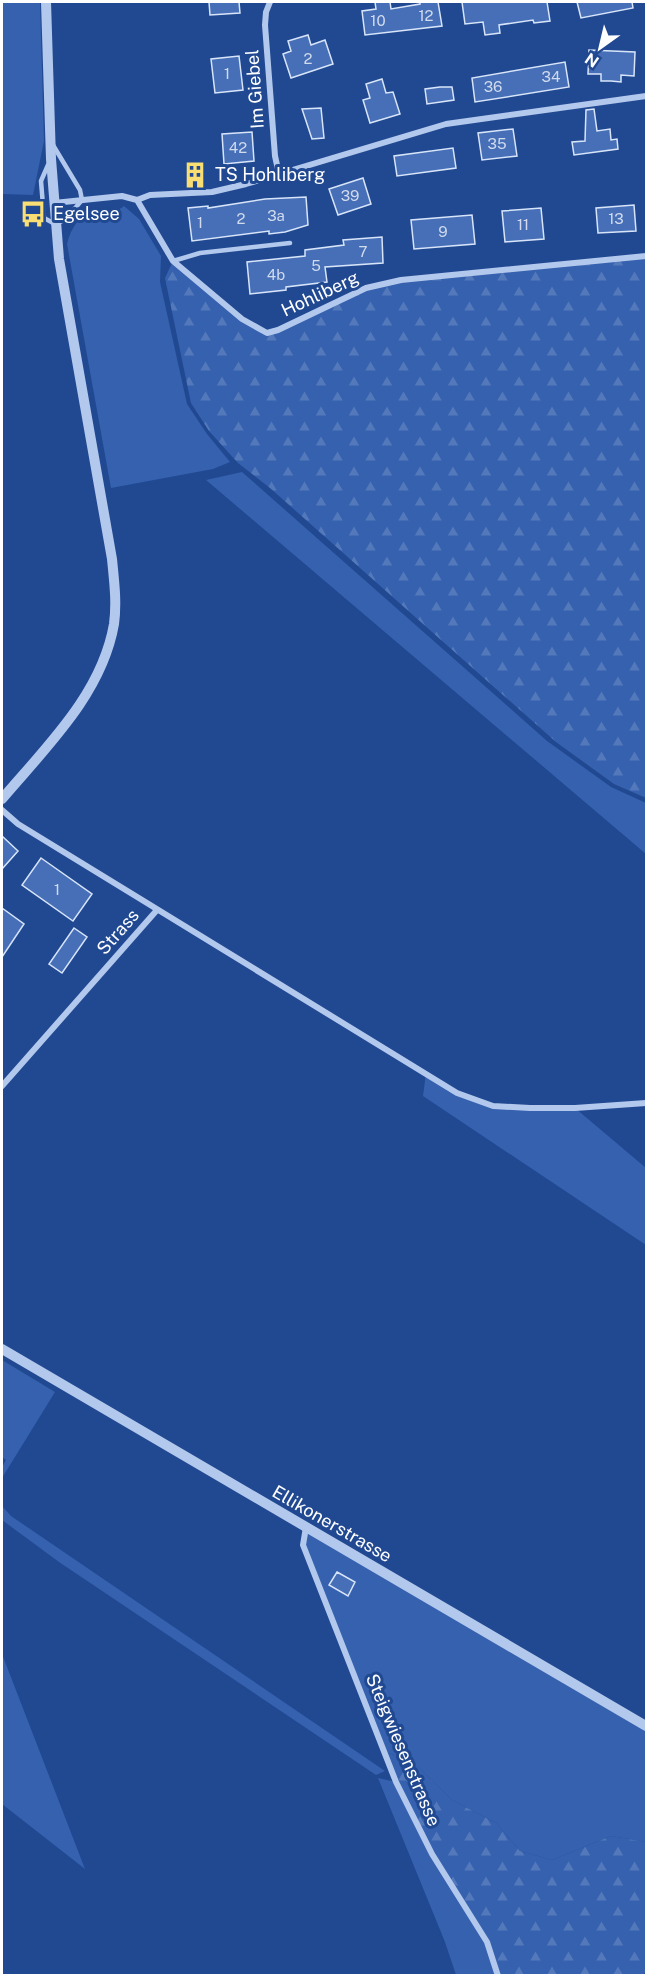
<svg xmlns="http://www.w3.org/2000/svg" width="648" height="1977" viewBox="0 0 648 1977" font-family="'Public Sans',sans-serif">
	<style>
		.green { fill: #3561af }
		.forest { fill: url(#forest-firs) }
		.building { fill: #466fb7; stroke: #d8e5f9; stroke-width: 1.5 }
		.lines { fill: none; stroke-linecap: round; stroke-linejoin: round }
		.service { stroke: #b3c8ed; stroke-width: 4.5 }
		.minor { stroke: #b3c8ed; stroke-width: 6 }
		.tertiary { stroke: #b3c8ed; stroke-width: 10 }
		.labels { text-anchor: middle; stroke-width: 6; stroke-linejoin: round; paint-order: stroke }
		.number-label { font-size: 15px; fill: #d1dbed }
		.street-label { font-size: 18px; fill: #fff; stroke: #214992 }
		.poi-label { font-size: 18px; fill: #fff; stroke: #214992; text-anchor: start }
	</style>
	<defs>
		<pattern id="forest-firs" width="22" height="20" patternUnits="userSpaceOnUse" patternTransform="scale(1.5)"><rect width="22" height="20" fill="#3561af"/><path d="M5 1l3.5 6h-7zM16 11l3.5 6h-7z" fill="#5379bb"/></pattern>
	</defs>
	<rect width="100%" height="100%" fill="#214992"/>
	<!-- green -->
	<path class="green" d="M 2,2 L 40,2 L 44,141 L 33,195 L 2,194 Z
		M 124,206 L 139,219 L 161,256 L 160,282 L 187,404 L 207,434 L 230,462 L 213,469 L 111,488 L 67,244 C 71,228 80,213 97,210 C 106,208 117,213 124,206 Z
		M 242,472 L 547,741 L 611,787 L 646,803 L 646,854 L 206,480 Z
		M 426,1073 L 457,1093 L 493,1106 L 575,1108 L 646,1168 L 646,1245 L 423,1096 Z
		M 2,1360 L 55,1392 L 2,1478 L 2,1467 L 6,1460 L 2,1457 Z
		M 2,1506 L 11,1516 L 385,1771 L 376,1775 L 59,1562 L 2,1520 Z
		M 306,1527 L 646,1726 L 646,1842 L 611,1836 L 552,1860 L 520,1851 L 496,1823 L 452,1800 L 410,1759 L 384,1752 L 303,1545 Z
		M 2,1654 L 85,1869 L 2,1804 Z
		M 378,1778 L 396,1782 L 487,1942 L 498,1975 L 456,1975 L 445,1942 Z"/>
	<!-- forest -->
	<path class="forest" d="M 646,256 L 646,798 L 614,784 L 556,742 L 270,488 L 238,463 L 209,431 L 191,403 L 165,278 L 173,261 L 242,319 L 268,333 L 366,288 L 401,280 Z
		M 384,1752 L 410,1759 L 452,1800 L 496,1823 L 520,1851 L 552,1860 L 611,1836 L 646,1842 L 646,1972 L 642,1976 L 498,1975 L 487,1942 L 432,1854 Z"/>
	<!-- building -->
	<path class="building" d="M 209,2 L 239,2 L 240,13 L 210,15 Z
		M 375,2 L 390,2 L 391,9 L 420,4 L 420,2 L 438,2 L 442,26 L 365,35 L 362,11 L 376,9 Z
		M 462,2 L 547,2 L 550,21 L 534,23 L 533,20 L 499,25 L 500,33 L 485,35 L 483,22 L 465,24 Z
		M 577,2 L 632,2 L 633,8 L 581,18 Z
		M 308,35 L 311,45 L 325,40 L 333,64 L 291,78 L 283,54 L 291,51 L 288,41 Z
		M 589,50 L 635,52 L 634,76 L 621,75 L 621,82 L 611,81 L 601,81 L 601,74 L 588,74 Z
		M 239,56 L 243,90 L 215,93 L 211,59 Z
		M 565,62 L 569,87 L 475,102 L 472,78 Z
		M 382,79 L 386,93 L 393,92 L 400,114 L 370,123 L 363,100 L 370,98 L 366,84 Z
		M 440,87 L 452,87 L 454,100 L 427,104 L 425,89 Z
		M 321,108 L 324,138 L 312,139 L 302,109 Z
		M 594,109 L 597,131 L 610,129 L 611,140 L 617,139 L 618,149 L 574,155 L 572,142 L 585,141 L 586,110 Z
		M 513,129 L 517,156 L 482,160 L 478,133 Z
		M 252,132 L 254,161 L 224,164 L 222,134 Z
		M 453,148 L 456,168 L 397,176 L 394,156 Z
		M 363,178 L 371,204 L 338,215 L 329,189 Z
		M 306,197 L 308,225 L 285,232 L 269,234 L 269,231 L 192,241 L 188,208 L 208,206 L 208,208 L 265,199 Z
		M 634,205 L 636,231 L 598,233 L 596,208 Z
		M 541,208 L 544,239 L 505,242 L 502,211 Z
		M 472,215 L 475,244 L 414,249 L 411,220 Z
		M 382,237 L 383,263 L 325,267 L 327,282 L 286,287 L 286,290 L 250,294 L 247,262 L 305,256 L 305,250 L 344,245 L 343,240 Z
		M 2,836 L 18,851 L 2,869 Z
		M 41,858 L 92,894 L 73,921 L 22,885 Z
		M 2,908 L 24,924 L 2,957 Z
		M 74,928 L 87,937 L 62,973 L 49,964 Z
		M 337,1572 L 355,1582 L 348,1596 L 329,1585 Z"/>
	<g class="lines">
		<!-- service -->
		<path class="service" d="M 48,165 L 41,181 L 44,218 L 55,224 L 65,220 L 82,200 L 80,190 L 53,145
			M 173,261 L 200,253 L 290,243"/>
		<!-- minor -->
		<path class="minor" d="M 270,2 L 266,12 L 265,25 L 275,156 L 279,174
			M 137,200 L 173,261 L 242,319 L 267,333 L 278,330 L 366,288 L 401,280 L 646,256
			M 54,203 L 122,196 L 137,200 L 150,195 L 212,192 L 246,184 L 446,124 L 646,96
			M 2,810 L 18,824 L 457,1093 L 493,1106 L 530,1108 L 575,1108 L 646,1103
			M 2,1086 L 157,910
			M 306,1527 L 303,1545 L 396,1782 L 432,1854 L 487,1942 L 498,1976"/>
		<!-- tertiary -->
		<path class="tertiary" d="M 2,799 C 46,747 102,694 114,624 C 117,602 114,580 112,559 L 59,259 L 51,159 L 46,2
			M 2,1349 L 646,1726"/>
	</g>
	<!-- icons -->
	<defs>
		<g id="building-bare" transform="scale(2.07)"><path d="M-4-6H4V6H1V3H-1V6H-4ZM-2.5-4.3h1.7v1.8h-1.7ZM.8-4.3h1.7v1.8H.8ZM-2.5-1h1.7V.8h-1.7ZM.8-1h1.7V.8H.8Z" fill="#f9de74" stroke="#214992" stroke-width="2.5" paint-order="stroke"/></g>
		<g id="bus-bare" transform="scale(2.07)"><path d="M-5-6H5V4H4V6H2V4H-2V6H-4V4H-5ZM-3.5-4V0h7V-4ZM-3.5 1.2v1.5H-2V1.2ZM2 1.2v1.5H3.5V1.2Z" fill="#f9de74" stroke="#214992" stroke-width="2.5" paint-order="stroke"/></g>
	</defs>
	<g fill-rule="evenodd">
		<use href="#building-bare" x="195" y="175"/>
		<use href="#bus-bare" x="33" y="214"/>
	</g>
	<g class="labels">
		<!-- number labels -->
		<g class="number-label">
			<text x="426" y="21">12</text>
			<text x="378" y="26">10</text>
			<text x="308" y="64">2</text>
			<text x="227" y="79">1</text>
			<text x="551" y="82">34</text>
			<text x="493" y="92">36</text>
			<text x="497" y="149">35</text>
			<text x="238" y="153">42</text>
			<text x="350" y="201">39</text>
			<text x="276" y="221">3a</text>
			<text x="241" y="224">2</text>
			<text x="616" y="224">13</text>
			<text x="200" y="228">1</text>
			<text x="523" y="230">11</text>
			<text x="443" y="237">9</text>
			<text x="363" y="257">7</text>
			<text x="316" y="271">5</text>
			<text x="276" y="280">4b</text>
			<text x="57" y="895">1</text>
		</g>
		<!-- street labels -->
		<g class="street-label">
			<text transform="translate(255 89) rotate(-94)" y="6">Im Giebel</text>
			<text transform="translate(320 294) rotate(-25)" y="6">Hohliberg</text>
			<text transform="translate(118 932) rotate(-49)" y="6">Strass</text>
			<text transform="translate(332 1524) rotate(30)" y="6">Ellikonerstrasse</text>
			<text transform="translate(403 1750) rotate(67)" y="6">Steigwiesenstrasse</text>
		</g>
		<!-- poi labels -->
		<g class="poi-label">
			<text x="215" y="181">TS Hohliberg</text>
			<text x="53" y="220">Egelsee</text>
		</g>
	</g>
	<!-- border -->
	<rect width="648" height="1977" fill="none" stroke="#ffffff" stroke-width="6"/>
	<!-- north arrow -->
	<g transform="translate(600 48) rotate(214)" stroke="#214992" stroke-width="4.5" paint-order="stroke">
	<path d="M0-4.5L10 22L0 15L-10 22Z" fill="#ffffff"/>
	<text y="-9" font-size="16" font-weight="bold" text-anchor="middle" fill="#ffffff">N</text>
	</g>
</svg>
